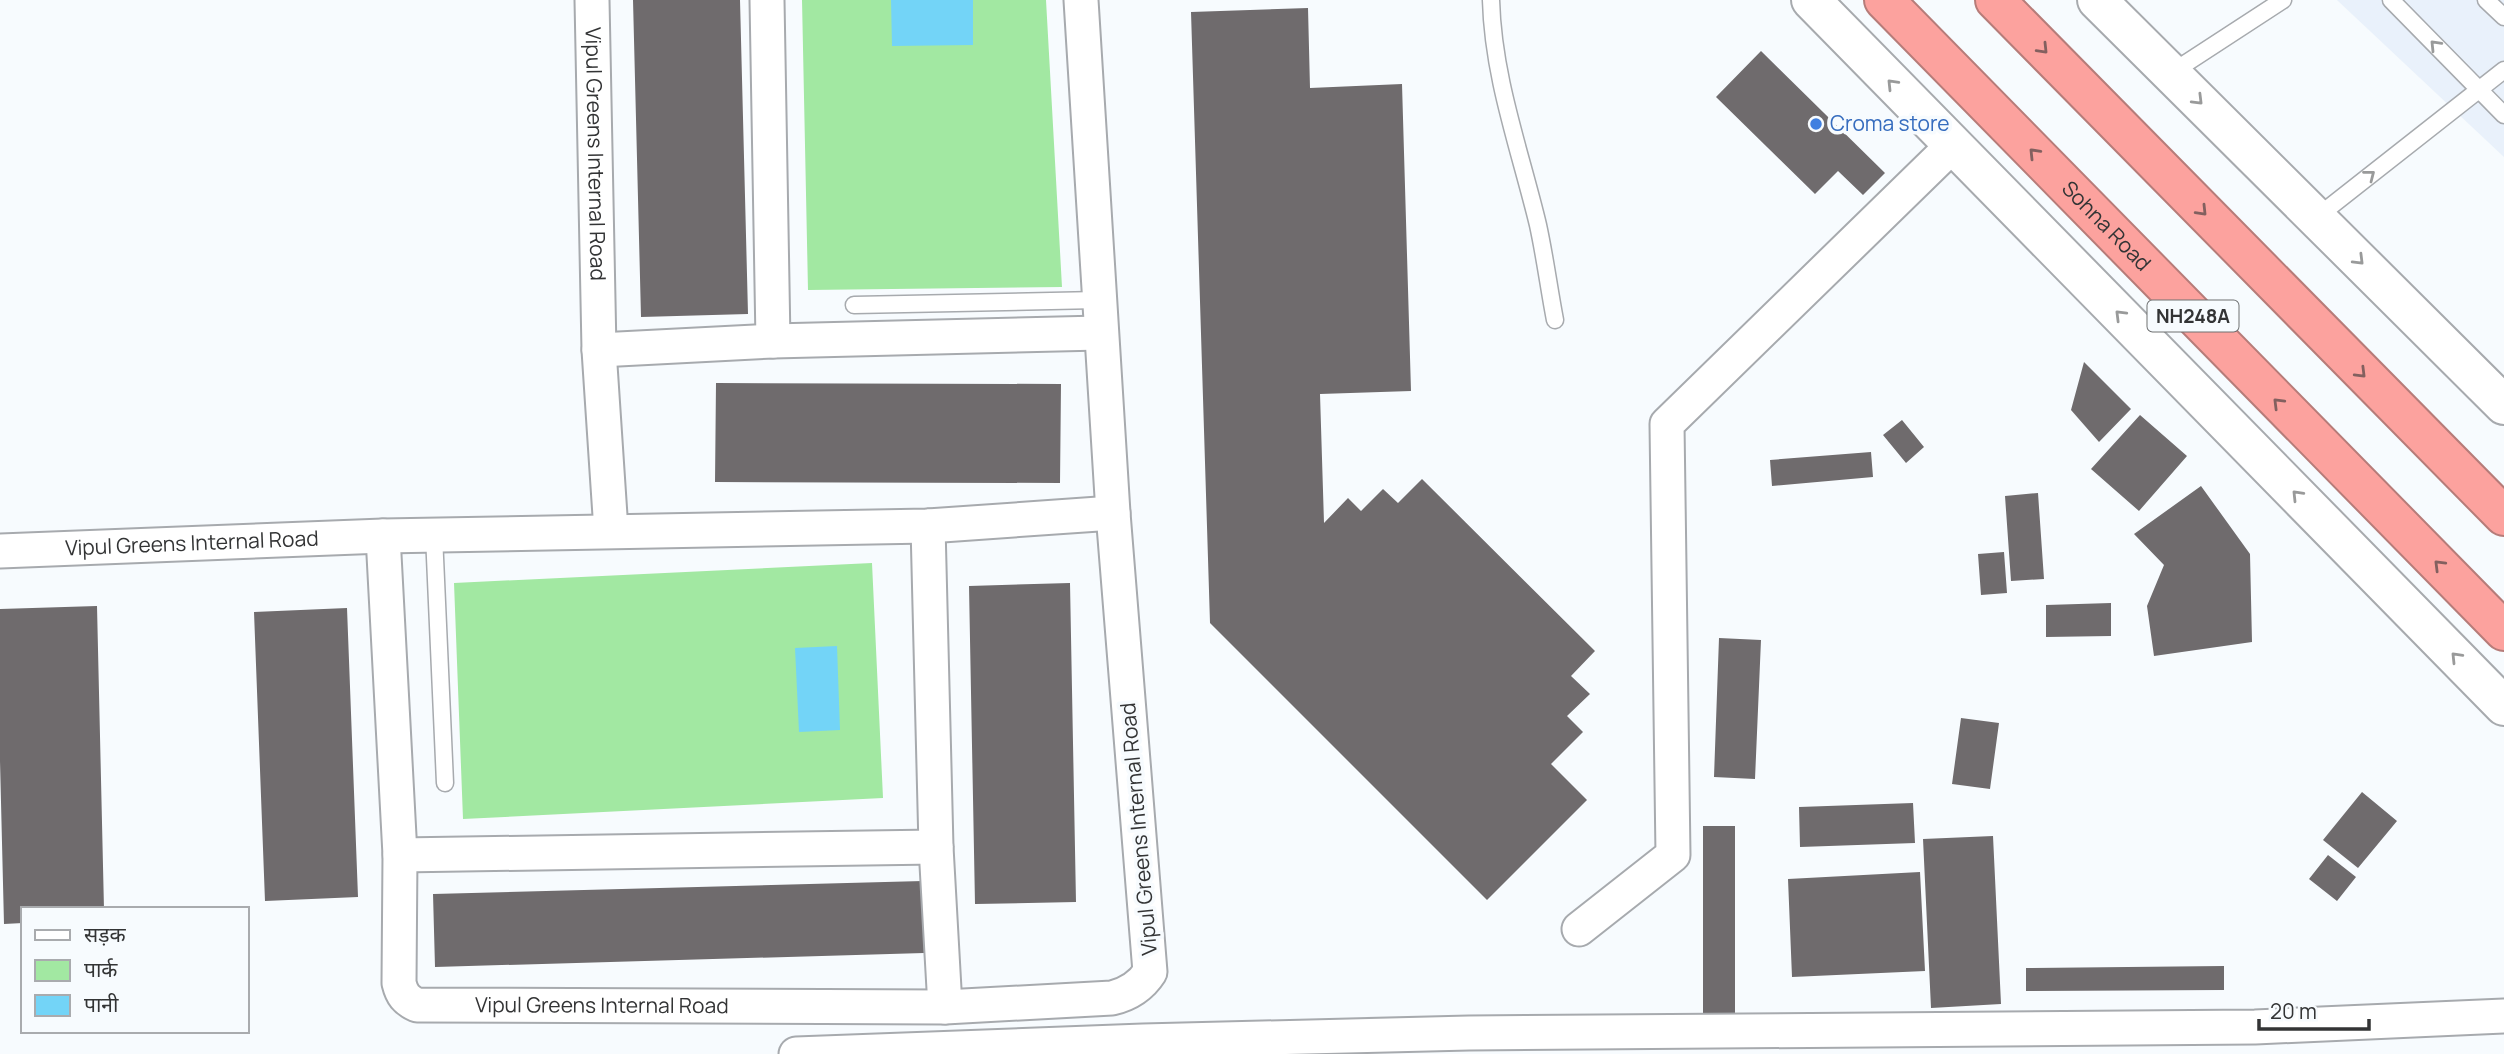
<svg xmlns="http://www.w3.org/2000/svg" width="2504" height="1054" viewBox="0 0 2504 1054" font-family="Manrope,'Noto Sans Devanagari',sans-serif">
	<style>
		.built { fill: #e9f1fb }
		.green { fill: #a2e8a2 }
		.water { fill: #73d4f7 }
		.building { fill: #6f6b6d }
		.lines { fill: none; stroke-linecap: round; stroke-linejoin: round }
		.lane-casing { stroke: #a7aaae; stroke-width: 19 }
		.street-casing { stroke: #a7aaae; stroke-width: 37 }
		.secondary-casing { stroke: #a7aaae; stroke-width: 42 }
		.highway-casing { stroke: #b67c79; stroke-width: 42 }
		.lane { stroke: #fff; stroke-width: 16 }
		.street { stroke: #fff; stroke-width: 33 }
		.secondary { stroke: #fff; stroke-width: 38 }
		.highway { stroke: #fca29e; stroke-width: 38 }
		.oneway { stroke: #999a9a }
		.oneway2 { stroke: #83605f }
		.shop-dot { fill: #3f7fe0; stroke: #f7fbfe; stroke-width: 2.5 }
		.labels { text-anchor: middle; stroke-width: 7; stroke-linejoin: round; paint-order: stroke }
		.shield { fill: #f7fbfe; stroke: #6e7071; stroke-width: 2 }
		.shield-label { font-size: 19px; font-weight: bold; fill: #333435 }
		.shop-label { font-size: 21px; fill: #366cbe; stroke: #f7fbfe; text-anchor: start }
		.street-label { font-size: 21px; fill: #333435; stroke: #f7fbfe }
	</style>
	<rect width="100%" height="100%" fill="#f7fbfe"/>
	<!-- built -->
	<path class="built" d="M 2337,0 L 2504,0 L 2504,157 Z"/>
	<!-- green -->
	<path class="green" d="M 802,0 L 1046,0 L 1062,287 L 808,290 Z
		M 872,563 L 883,798 L 463,819 L 454,583 Z"/>
	<!-- water -->
	<path class="water" d="M 891,0 L 973,0 L 973,45 L 892,46 Z
		M 837,646 L 840,730 L 799,732 L 795,648 Z"/>
	<!-- building -->
	<path class="building" d="M 633,0 L 740,0 L 748,314 L 641,317 Z
		M 1308,8 L 1310,88 L 1402,84 L 1411,391 L 1320,394 L 1324,523 L 1348,498 L 1361,511 L 1383,489 L 1398,503 L 1422,479 L 1595,651 L 1571,676 L 1590,694 L 1567,716 L 1583,732 L 1551,764 L 1587,800 L 1487,900 L 1210,623 L 1191,12 Z
		M 1761,51 L 1885,173 L 1863,195 L 1838,171 L 1815,194 L 1716,97 Z
		M 2084,362 L 2131,409 L 2099,442 L 2071,410 Z
		M 716,383 L 1061,384 L 1060,483 L 715,482 Z
		M 2140,415 L 2187,456 L 2139,511 L 2091,469 Z
		M 1902,420 L 1924,447 L 1906,463 L 1883,435 Z
		M 1871,452 L 1873,477 L 1772,486 L 1770,460 Z
		M 2201,486 L 2250,554 L 2252,642 L 2154,656 L 2147,606 L 2164,565 L 2134,534 Z
		M 2038,493 L 2044,579 L 2011,581 L 2005,496 Z
		M 2004,552 L 2007,593 L 1981,595 L 1978,554 Z
		M 1070,583 L 1076,902 L 975,904 L 969,586 Z
		M 2111,603 L 2111,636 L 2046,637 L 2046,605 Z
		M 97,606 L 104,909 L 23,909 L 23,923 L 4,924 L 0,761 L 0,609 Z
		M 347,608 L 358,897 L 265,901 L 254,612 Z
		M 1719,638 L 1761,640 L 1755,779 L 1714,777 Z
		M 1961,718 L 1999,723 L 1990,789 L 1952,784 Z
		M 2362,792 L 2397,821 L 2358,868 L 2323,840 Z
		M 1913,803 L 1915,843 L 1800,847 L 1799,807 Z
		M 1703,826 L 1735,826 L 1735,1014 L 1703,1014 Z
		M 1993,836 L 2001,1004 L 1931,1008 L 1923,839 Z
		M 2328,855 L 2356,877 L 2337,901 L 2309,879 Z
		M 1920,872 L 1925,971 L 1792,977 L 1788,879 Z
		M 923,881 L 924,953 L 435,967 L 433,894 Z
		M 2224,966 L 2224,990 L 2026,991 L 2026,968 Z"/>
	<g class="lines">
		<!-- lane casing -->
		<g class="lane-casing">
			<path id="lane" d="M 1491,0 C 1493,78 1520,150 1538,225 C 1545,257 1549,289 1555,320
				M 2391,0 L 2504,115
				M 2486,0 L 2504,17
				M 2171,73 L 2283,0
				M 2317,217 L 2504,70
				M 854,305 L 1098,300
				M 434,535 L 445,783"/>
		</g>
		<!-- street casing -->
		<g class="street-casing">
			<g id="street">
				<path id="s1" d="M 592,0 L 599,350 L 611,531"/>
				<path d="M 767,0 L 773,341"/>
				<path d="M 599,350 L 773,341 L 1100,333"/>
				<path d="M 928,526 L 936,847 L 945,1007"/>
				<path id="s2" d="M 383,536 L 400,855 L 399,983 C 402,995 406,1000 417,1005 L 945,1007 L 1112,998 C 1129,994 1141,986 1150,972 L 1113,513 L 1081,0"/>
				<path id="s3" d="M 0,551 L 383,536 L 928,526 L 1113,513"/>
				<path d="M 400,855 L 936,847"/>
				<path d="M 1579,929 L 1673,855 L 1667,424 L 1952,146"/>
				<path d="M 796,1054 L 1143,1041 L 1469,1033 L 2255,1027 L 2504,1016"/>
			</g>
		</g>
		<!-- secondary casing -->
		<g class="secondary-casing">
			<path id="secondary" d="M 1811,0 L 2504,706
				M 2097,0 L 2504,405"/>
		</g>
		<!-- highway casing -->
		<g class="highway-casing">
			<g id="highway">
				<path id="s4" d="M 1884,0 L 2504,631"/>
				<path d="M 1995,0 L 2504,516"/>
			</g>
		</g>
		<!-- lane -->
		<use href="#lane" class="lane"/>
		<!-- street -->
		<use href="#street" class="street"/>
		<!-- secondary -->
		<use href="#secondary" class="secondary"/>
		<!-- highway -->
		<use href="#highway" class="highway"/>
	</g>
	<!-- one-way arrows -->
	<defs><path id="oneway-chevron" d="M-2-3.5L2.5 0L-2 3.5" fill="none" stroke-width="1.6" stroke-linecap="round" stroke-linejoin="round" transform="scale(1.75)"/></defs>
	<g class="oneway">
		<use href="#oneway-chevron" transform="translate(2435 45) rotate(-134)"/>
		<use href="#oneway-chevron" transform="translate(1892 84) rotate(-134)"/>
		<use href="#oneway-chevron" transform="translate(2198 100) rotate(45)"/>
		<use href="#oneway-chevron" transform="translate(2370 175) rotate(-38)"/>
		<use href="#oneway-chevron" transform="translate(2359 260) rotate(45)"/>
		<use href="#oneway-chevron" transform="translate(2120 315) rotate(-135)"/>
		<use href="#oneway-chevron" transform="translate(2297 495) rotate(-134)"/>
		<use href="#oneway-chevron" transform="translate(2456 657) rotate(-134)"/>
	</g>
	<g class="oneway2">
		<use href="#oneway-chevron" transform="translate(2043 49) rotate(46)"/>
		<use href="#oneway-chevron" transform="translate(2034 153) rotate(-134)"/>
		<use href="#oneway-chevron" transform="translate(2202 211) rotate(46)"/>
		<use href="#oneway-chevron" transform="translate(2361 373) rotate(45)"/>
		<use href="#oneway-chevron" transform="translate(2278 403) rotate(-135)"/>
		<use href="#oneway-chevron" transform="translate(2439 565) rotate(-135)"/>
	</g>
	<!-- markers -->
	<circle class="shop-dot" cx="1816" cy="124" r="7"/>
	<g class="labels">
		<!-- shield labels -->
		<rect class="shield" x="2147.5" y="300.5" width="91" height="31" rx="5"/>
		<g class="shield-label">
			<text x="2193" y="323">NH248A</text>
		</g>
		<!-- shop labels -->
		<g class="shop-label">
			<text x="1830" y="131">Croma store</text>
		</g>
		<!-- street labels -->
		<g class="street-label">
			<text dy="7" stroke="none"><textPath href="#s1" startOffset="154">Vipul Greens Internal Road</textPath></text>
			<text dy="7" stroke="none"><textPath href="#s4" startOffset="317">Sohna Road</textPath></text>
			<text dy="7" stroke="none"><textPath href="#s3" startOffset="192">Vipul Greens Internal Road</textPath></text>
			<text transform="translate(1139 829) rotate(-95)" y="7">Vipul Greens Internal Road</text>
			<text dy="7" stroke="none"><textPath href="#s2" startOffset="662">Vipul Greens Internal Road</textPath></text>
		</g>
	</g>
	<!-- legend -->
	<rect x="21" y="907" width="228" height="126" fill="#f7fbfe" stroke="#a9abae" stroke-width="2"/>
	<rect x="35" y="930" width="35" height="10" fill="#ffffff" stroke="#a9abae" stroke-width="2"/>
	<text x="84" y="942" font-size="21" fill="#333435">सड़क</text>
	<rect x="35" y="960" width="35" height="21" fill="#a2e8a2" stroke="#a9abae" stroke-width="2"/>
	<text x="84" y="977" font-size="21" fill="#333435">पार्क</text>
	<rect x="35" y="995" width="35" height="21" fill="#73d4f7" stroke="#a9abae" stroke-width="2"/>
	<text x="84" y="1012" font-size="21" fill="#333435">पानी</text>
	<!-- scale -->
	<path d="M2259 1019v10h110v-10" fill="none" stroke="#333435" stroke-width="3.5"/>
	<text x="2270" y="1019" font-size="21" fill="#333435" stroke="#f7fbfe" stroke-width="5" paint-order="stroke">20 m</text>
</svg>
